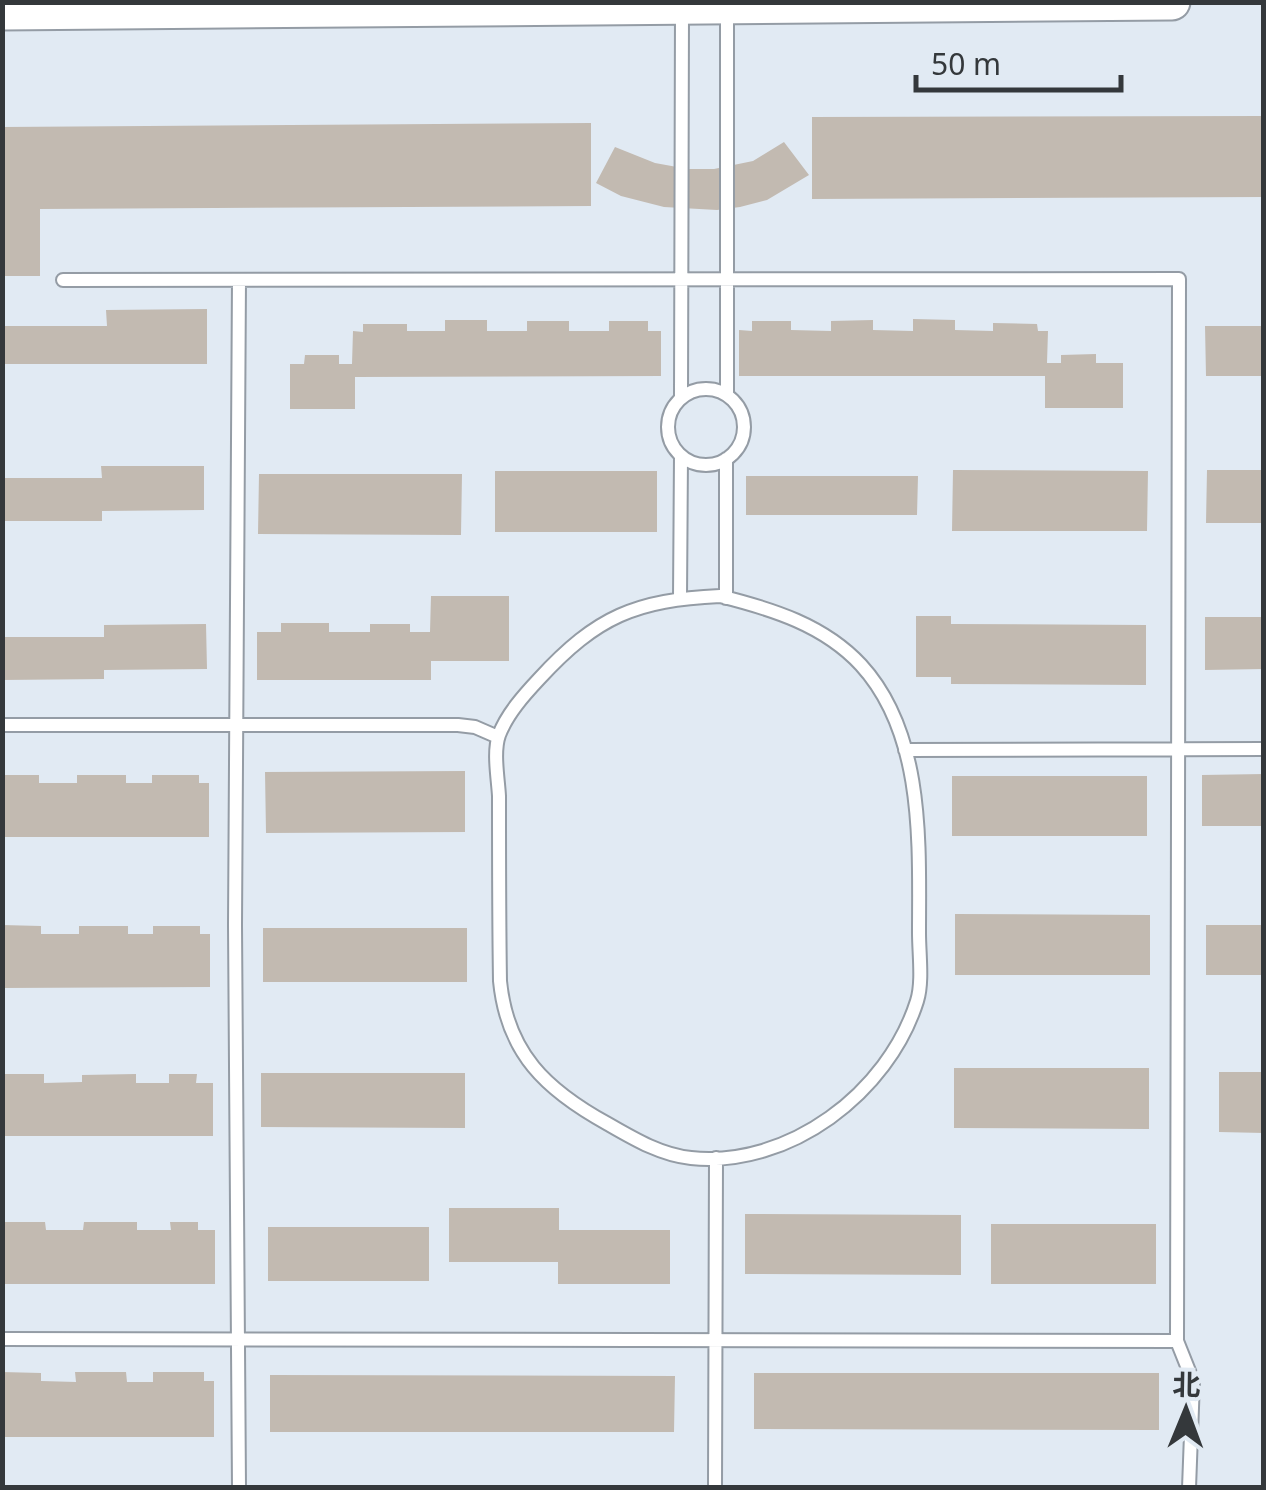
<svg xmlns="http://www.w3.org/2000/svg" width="1266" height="1490" viewBox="0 0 1266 1490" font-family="'Noto Sans','Noto Sans SC',sans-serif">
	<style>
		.building { fill: #c2bab1 }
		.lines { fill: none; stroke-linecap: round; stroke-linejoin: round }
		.service-casing { stroke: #949ca5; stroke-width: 16 }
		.secondary-casing { stroke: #949ca5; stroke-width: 39 }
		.service { stroke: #fff; stroke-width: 12 }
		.secondary { stroke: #fff; stroke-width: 35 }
	</style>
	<rect width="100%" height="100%" fill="#e1eaf3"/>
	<!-- building -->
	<path class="building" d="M 1264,116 L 1264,197 L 812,199 L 812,117 Z
		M 591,123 L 591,206 L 40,209 L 40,276 L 2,276 L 2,127 Z
		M 784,142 L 809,175 L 767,200 L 740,207 L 717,210 L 664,207 L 621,196 L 596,183 L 615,147 L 655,163 L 688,169 L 714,169 L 753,161 Z
		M 207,309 L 207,364 L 2,364 L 2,326 L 107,326 L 106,310 Z
		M 913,319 L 955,320 L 955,330 L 993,331 L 993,323 L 1037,324 L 1038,331 L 1048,331 L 1047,363 L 1061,363 L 1061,355 L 1096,354 L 1096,363 L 1123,363 L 1123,408 L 1045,408 L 1045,376 L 739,376 L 739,330 L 752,331 L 752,321 L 791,321 L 791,330 L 831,331 L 831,321 L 873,320 L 873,330 L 913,331 Z
		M 445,320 L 487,320 L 487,331 L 527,331 L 527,321 L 569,321 L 569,331 L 609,331 L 609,321 L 648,321 L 648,331 L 661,331 L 661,376 L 355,377 L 355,409 L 290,409 L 290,364 L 304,364 L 305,355 L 339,355 L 339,364 L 352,364 L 353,331 L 363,332 L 363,324 L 407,324 L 407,331 L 445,331 Z
		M 1205,326 L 1264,326 L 1264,376 L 1206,376 Z
		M 101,466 L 204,466 L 204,510 L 102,511 L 102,521 L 2,521 L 2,478 L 102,478 Z
		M 953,470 L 1148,471 L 1147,531 L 952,531 Z
		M 1207,470 L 1264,470 L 1264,523 L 1206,523 Z
		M 495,471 L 657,471 L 657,532 L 495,532 Z
		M 259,474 L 462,474 L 461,535 L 258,534 Z
		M 746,476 L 918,476 L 917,515 L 746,515 Z
		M 431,596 L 509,596 L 509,661 L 431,661 L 431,680 L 257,680 L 257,632 L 281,632 L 281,623 L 329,623 L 329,632 L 370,632 L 370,624 L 410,624 L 410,632 L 430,632 Z
		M 916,616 L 951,616 L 951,624 L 1146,625 L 1146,685 L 951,684 L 951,677 L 916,677 Z
		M 1205,617 L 1264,617 L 1264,669 L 1205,670 Z
		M 206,624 L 207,669 L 104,670 L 104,679 L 2,680 L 2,637 L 104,637 L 104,625 Z
		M 465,771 L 465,832 L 266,833 L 265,772 Z
		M 1264,774 L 1264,826 L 1202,826 L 1202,775 Z
		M 2,775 L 39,775 L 39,783 L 77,783 L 77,775 L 126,775 L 126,783 L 152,783 L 152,775 L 199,775 L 199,783 L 209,783 L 209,837 L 2,837 Z
		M 952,776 L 1147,776 L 1147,836 L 952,836 Z
		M 955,914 L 1150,915 L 1150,975 L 955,975 Z
		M 2,925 L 41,926 L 41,934 L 79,934 L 79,926 L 128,926 L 128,934 L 153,934 L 153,926 L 200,926 L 200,934 L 210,934 L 210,987 L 2,988 Z
		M 1206,925 L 1264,925 L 1264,975 L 1206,975 Z
		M 263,928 L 467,928 L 467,982 L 263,982 Z
		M 954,1068 L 1149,1068 L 1149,1129 L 954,1128 Z
		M 1219,1072 L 1264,1072 L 1264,1133 L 1219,1132 Z
		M 261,1073 L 465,1073 L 465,1128 L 261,1127 Z
		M 2,1074 L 44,1074 L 44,1083 L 82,1082 L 82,1075 L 136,1074 L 136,1083 L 169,1083 L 169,1074 L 197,1074 L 196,1083 L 213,1083 L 213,1136 L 2,1136 Z
		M 449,1208 L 559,1208 L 559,1230 L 670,1230 L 670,1284 L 558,1284 L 558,1262 L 449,1262 Z
		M 745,1214 L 961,1215 L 961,1275 L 745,1274 Z
		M 3,1222 L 45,1222 L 46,1230 L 83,1230 L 84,1222 L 137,1222 L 137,1230 L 171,1230 L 170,1222 L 198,1222 L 198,1230 L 215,1230 L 215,1284 L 2,1284 Z
		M 991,1224 L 1156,1224 L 1156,1284 L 991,1284 Z
		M 268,1227 L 429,1227 L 429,1281 L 268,1281 Z
		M 2,1372 L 41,1373 L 41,1381 L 76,1382 L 75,1372 L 126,1372 L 127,1382 L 153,1382 L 153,1372 L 204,1372 L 204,1381 L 214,1381 L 214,1437 L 2,1437 Z
		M 754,1373 L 1159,1373 L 1159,1430 L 754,1429 Z
		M 270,1375 L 675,1376 L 674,1432 L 270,1432 Z"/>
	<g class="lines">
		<!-- service casing -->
		<g class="service-casing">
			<path id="service" d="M 239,280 L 235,925 L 239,1488
				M668 427a38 38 0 1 1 76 0a38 38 0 1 1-76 0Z
				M 727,395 L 727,7
				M 681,397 L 682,9
				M 720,596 C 772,609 824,625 861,665 C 925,735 919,845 919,933 C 919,954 923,982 917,1001 C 888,1093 789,1168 691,1158 C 661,1155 634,1139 608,1124 C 546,1090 507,1053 500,981 C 499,919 499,858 499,796 C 498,778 493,752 499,735 C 507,714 524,695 539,679 C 597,616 636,600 720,596 Z
				M 680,598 L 681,456
				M 726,598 L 726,459
				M 2,725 L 458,725 L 475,727 L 498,737
				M 905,750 L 1264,749
				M 2,1339 L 1177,1341 L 1179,279 L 63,280
				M 1177,1341 L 1193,1381 L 1189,1488
				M 715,1488 L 716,1158"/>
		</g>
		<!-- secondary casing -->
		<g class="secondary-casing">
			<path id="secondary" d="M 2,12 L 1172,2"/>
		</g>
		<!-- service -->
		<use href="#service" class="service"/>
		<!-- secondary -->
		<use href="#secondary" class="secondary"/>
	</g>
	<!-- border -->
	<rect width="1266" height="1490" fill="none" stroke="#34383b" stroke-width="10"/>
	<!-- north arrow -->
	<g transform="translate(1186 1410) rotate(1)" stroke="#e1eaf3" stroke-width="8" paint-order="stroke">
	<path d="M0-8L18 38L0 25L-18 38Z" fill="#34383b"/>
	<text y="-15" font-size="28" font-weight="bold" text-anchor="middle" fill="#34383b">北</text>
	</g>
	<!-- scale -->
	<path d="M916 75v15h205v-15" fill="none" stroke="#34383b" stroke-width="5"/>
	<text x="931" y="75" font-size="30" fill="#34383b" stroke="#e1eaf3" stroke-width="8" paint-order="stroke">50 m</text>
</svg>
